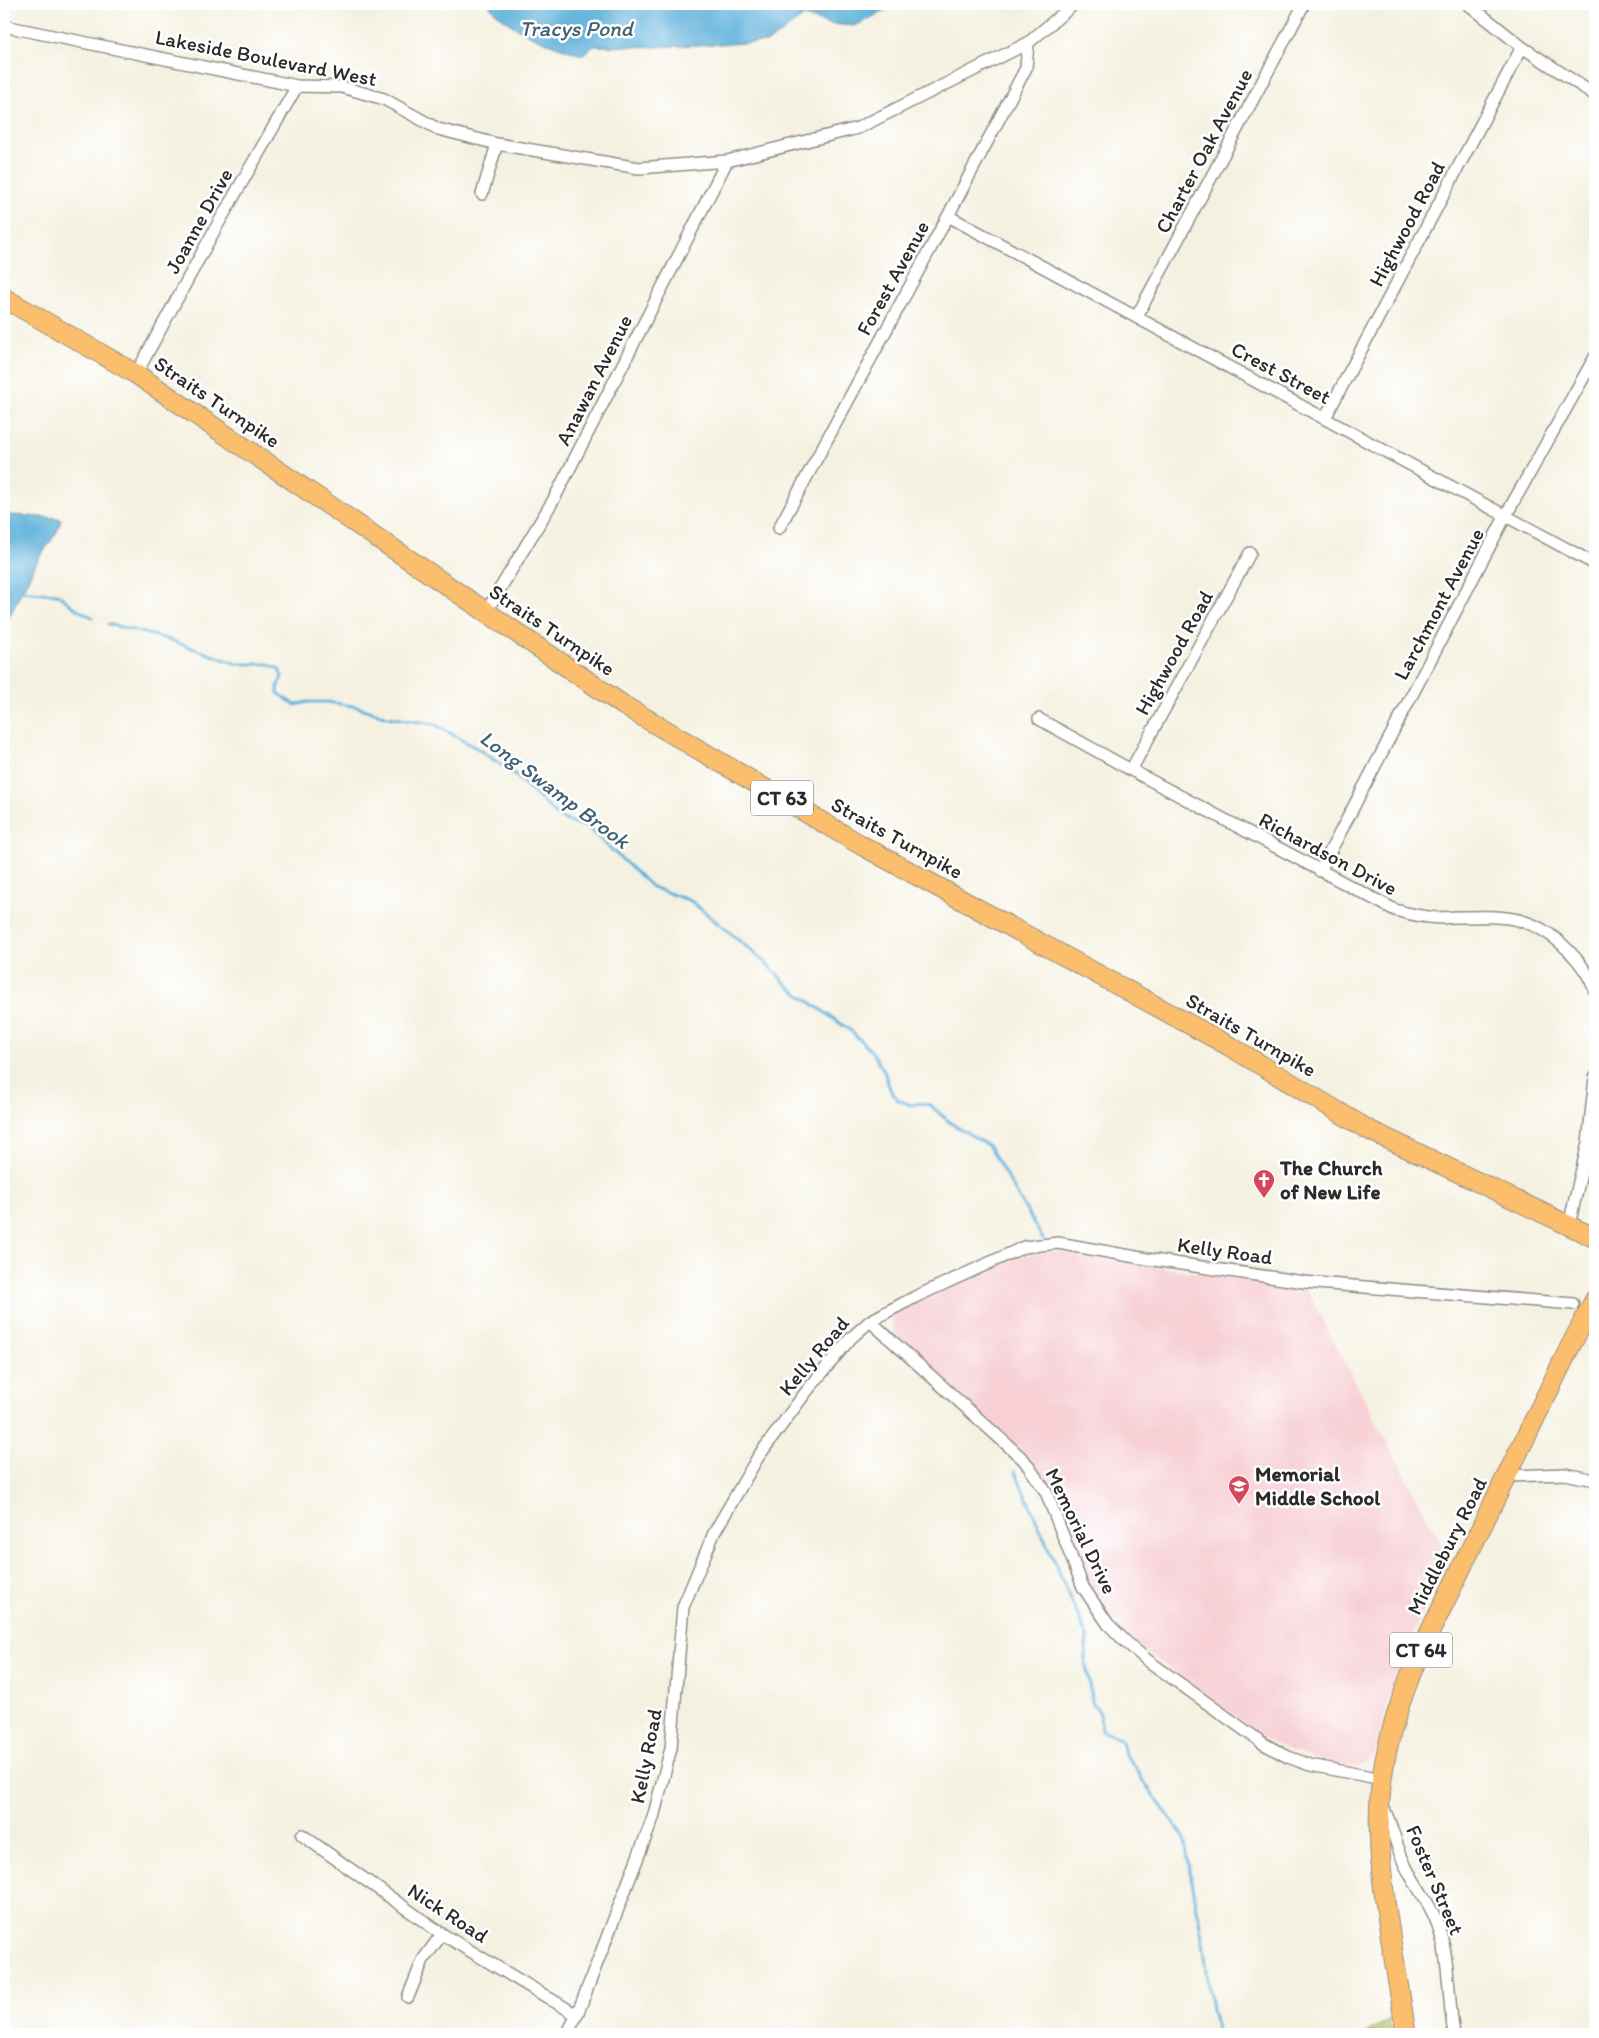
<svg xmlns="http://www.w3.org/2000/svg" width="1599" height="2038" viewBox="0 0 1599 2038" font-family="Itim,sans-serif">
	<style>
		.built { fill: #f7cfd4 }
		.green { fill: #b2c366; stroke: #6e7748 }
		.water { fill: #60b2db; stroke: #466e83 }
		.lines { fill: none; stroke-linecap: round; stroke-linejoin: round }
		.stream { stroke: #60b2db; stroke-width: 3 }
		.minor-casing { stroke: #908e86; stroke-width: 14 }
		.primary-casing { stroke: #908e86; stroke-width: 21 }
		.minor { stroke: #fff; stroke-width: 11 }
		.primary { stroke: #fabe6d; stroke-width: 19 }
		.labels { text-anchor: middle; stroke-width: 5; stroke-linejoin: round; paint-order: stroke }
		.shield { fill: #fff; stroke: #6b6b6b; stroke-width: 1 }
		.shield-label { font-size: 20px; font-weight: bold; fill: #2b2b2b }
		.street-label { font-size: 21px; fill: #2b2b2b; stroke: #fff }
		.poi-label { font-size: 21px; font-weight: bold; fill: #2b2b2b; stroke: #fff; text-anchor: start }
		.water-label { font-size: 22px; font-style: italic; fill: #406171; stroke: #fff }
	</style>
	<rect width="100%" height="100%" fill="#fff"/>
	<filter id="ink" filterUnits="userSpaceOnUse"><feTurbulence type="fractalNoise" baseFrequency=".02" numOctaves="2"/><feDisplacementMap in="SourceGraphic" scale="10" xChannelSelector="R" yChannelSelector="G"/><feConvolveMatrix kernelMatrix="1 2 1 2 8 2 1 2 1" color-interpolation-filters="sRGB"/></filter>
	<filter id="wash" filterUnits="userSpaceOnUse"><feTurbulence type="fractalNoise" baseFrequency=".0096" numOctaves="4" result="noise"/><feDisplacementMap in="SourceGraphic" scale="20" xChannelSelector="R" yChannelSelector="G"/><feGaussianBlur stdDeviation="1.12" result="paint"/><feColorMatrix in="noise" values="0 0 0 0 0 0 0 0 0 0 0 0 0 0 0 0 0 1.4 0 .05"/><feComposite in="paint" operator="in"/></filter>
	<g filter="url(#wash)">
		<rect width="100%" height="100%" fill="#f5f1e1"/>
		<!-- built -->
		<path class="built" d="M 1054,1251 L 1306,1289 L 1446,1553 L 1392,1688 L 1374,1753 L 1367,1763 L 1358,1767 L 1334,1764 L 1284,1748 L 1261,1735 L 1148,1653 L 1123,1633 L 1106,1614 L 1084,1578 L 1067,1525 L 1049,1484 L 1030,1459 L 895,1335 L 892,1327 L 893,1318 L 897,1312 L 1003,1264 L 1026,1255 Z"/>
		<!-- green -->
		<path class="green" d="M 1389,2019 L 1392,2034 L 1367,2034 Z"/>
		<!-- water -->
		<path class="water" d="M 488,4 L 897,4 L 855,26 L 829,24 L 804,16 L 768,42 L 653,47 L 594,46 L 582,55 C 550,45 509,31 488,4 Z
			M 12,515 L 58,518 L 61,520 L 57,532 L 39,558 L 4,627 L 4,516 Z"/>
		<g class="lines">
			<!-- stream -->
			<path class="stream" d="M 19,591 L 57,594 L 78,610 L 92,617
				M 108,624 L 164,638 L 237,664 L 268,664 L 279,669 L 282,677 L 278,686 L 278,693 L 295,705 L 308,702 L 328,702 L 358,707 L 387,717 L 434,724 L 478,749 L 513,773 L 560,818 L 588,828 L 652,887 L 691,901 L 765,962 L 790,988 L 851,1031 L 873,1053 L 884,1071 L 890,1089 L 898,1100 L 911,1105 L 920,1103 L 930,1105 L 952,1124 L 989,1146 L 1043,1239
				M 1015,1471 L 1087,1637 L 1085,1658 L 1092,1702 L 1100,1713 L 1101,1730 L 1122,1740 L 1125,1755 L 1135,1766 L 1143,1781 L 1184,1837 L 1204,1948 L 1212,2010 L 1218,2034"/>
		</g>
	</g>
	<g filter="url(#ink)">
		<g class="lines">
			<!-- minor casing -->
			<g class="minor-casing">
				<path id="minor" d="M 1468,4 L 1522,47 L 1595,95
					M 4,26 L 297,86 L 342,87 L 384,99 L 438,129 L 497,144 L 639,168 L 727,161 L 858,128 L 1028,43 L 1074,4
					M 482,194 L 497,144
					M 948,216 L 1595,564
					M 1137,316 L 1304,4
					M 136,374 L 214,231 L 297,86
					M 1325,418 L 1522,47
					M 779,528 L 948,216 L 1026,68 L 1028,43
					M 486,612 L 554,499 L 727,161
					M 1039,719 L 1131,770 L 1395,910 C 1406,913 1417,916 1429,917 C 1438,919 1449,917 1459,917 C 1506,916 1533,915 1568,950 C 1580,962 1590,975 1595,991
					M 1131,770 L 1250,553
					M 1320,871 L 1506,515 L 1595,357
					M 1569,1225 L 1588,1143 L 1595,1077
					M 870,1321 L 1024,1460 L 1046,1492 L 1083,1587 L 1108,1624 L 1125,1641 L 1147,1660 L 1264,1744 L 1288,1757 L 1310,1765 L 1382,1779
					M 1508,1476 L 1565,1474 L 1595,1480
					M 1383,1807 C 1393,1826 1396,1848 1406,1867 C 1417,1889 1434,1908 1440,1932 C 1450,1965 1448,2000 1454,2034
					M 302,1835 L 442,1934 L 577,2015
					M 408,1997 L 423,1960 L 442,1934
					M 567,2034 L 577,2015 L 653,1818 L 671,1748 L 683,1607 L 714,1533 L 758,1457 L 806,1392 L 850,1339 L 870,1321 L 915,1297 L 1024,1247 L 1058,1243 L 1147,1259 L 1304,1282 L 1573,1304"/>
			</g>
			<!-- primary casing -->
			<g class="primary-casing">
				<path id="primary" d="M 4,298 L 136,374 L 623,705 L 861,845 L 1231,1047 L 1367,1129 L 1595,1238
					M 1406,2034 C 1395,1952 1371,1860 1382,1778 C 1388,1734 1402,1695 1419,1654 L 1569,1349 L 1595,1299"/>
			</g>
			<!-- minor -->
			<use href="#minor" class="minor"/>
			<!-- primary -->
			<use href="#primary" class="primary"/>
		</g>
	</g>
	<!-- icons -->
	<defs>
		<g id="church-pin" transform="scale(1.125)"><path d="M0 17L-7.5 6A9.5 9.5 0 1 1 7.5 6Z" fill="#d1495b" stroke="#fff"/><path d="M-1.2-6h2.4v3.5h3.3v2.4h-3.3V6h-2.4V-.1h-3.3v-2.4h3.3Z" fill="#fff"/></g>
		<g id="school-pin" transform="scale(1.125)"><path d="M0 17L-7.5 6A9.5 9.5 0 1 1 7.5 6Z" fill="#d1495b" stroke="#fff"/><path d="M0-5L7-2L0 1L-7-2ZM-4 1L0 2.5L4 1V4Q0 6-4 4Z" fill="#fff"/></g>
	</defs>
	<g fill-rule="evenodd">
		<use href="#church-pin" x="1264" y="1180"/>
		<use href="#school-pin" x="1239" y="1486"/>
	</g>
	<g class="labels">
		<!-- shield labels -->
		<g class="shield">
			<rect x="751" y="780.5" width="62" height="35" rx="4"/>
			<rect x="1390" y="1632.5" width="62" height="35" rx="4"/>
		</g>
		<g class="shield-label">
			<text x="782" y="805">CT 63</text>
			<text x="1421" y="1657">CT 64</text>
		</g>
		<!-- street labels -->
		<g class="street-label">
			<text transform="translate(266 58) rotate(11)" y="7">Lakeside Boulevard West</text>
			<text transform="translate(1204 151) rotate(-62)" y="7">Charter Oak Avenue</text>
			<text transform="translate(199 221) rotate(-61)" y="7">Joanne Drive</text>
			<text transform="translate(1407 224) rotate(-62)" y="7">Highwood Road</text>
			<text transform="translate(893 278) rotate(-61)" y="7">Forest Avenue</text>
			<text transform="translate(1281 373) rotate(28)" y="7">Crest Street</text>
			<text transform="translate(594 380) rotate(-63)" y="7">Anawan Avenue</text>
			<text transform="translate(217 402) rotate(34)" y="7">Straits Turnpike</text>
			<text transform="translate(1439 604) rotate(-62)" y="7">Larchmont Avenue</text>
			<text transform="translate(552 630) rotate(34)" y="7">Straits Turnpike</text>
			<text transform="translate(1174 653) rotate(-61)" y="7">Highwood Road</text>
			<text transform="translate(897 838) rotate(29)" y="7">Straits Turnpike</text>
			<text transform="translate(1328 854) rotate(28)" y="7">Richardson Drive</text>
			<text transform="translate(1251 1035) rotate(30)" y="7">Straits Turnpike</text>
			<text transform="translate(1225 1251) rotate(8)" y="7">Kelly Road</text>
			<text transform="translate(814 1356) rotate(-50)" y="7">Kelly Road</text>
			<text transform="translate(1081 1531) rotate(64)" y="7">Memorial Drive</text>
			<text transform="translate(1447 1546) rotate(-63)" y="7">Middlebury Road</text>
			<text transform="translate(646 1756) rotate(-79)" y="7">Kelly Road</text>
			<text transform="translate(1435 1880) rotate(67)" y="7">Foster Street</text>
			<text transform="translate(448 1913) rotate(33)" y="7">Nick Road</text>
		</g>
		<!-- poi labels -->
		<g class="poi-label">
			<text x="1280" y="1175">The Church<tspan x="1280" dy="24">of New Life</tspan></text>
			<text x="1255" y="1481">Memorial<tspan x="1255" dy="24">Middle School</tspan></text>
		</g>
		<!-- water labels -->
		<g class="water-label">
			<text x="576" y="36">Tracys Pond</text>
			<text transform="translate(555 789) rotate(37)" y="8">Long Swamp Brook</text>
		</g>
	</g>
	<!-- margin -->
	<rect width="1599" height="2038" fill="none" stroke="#fff" stroke-width="20"/>
</svg>
